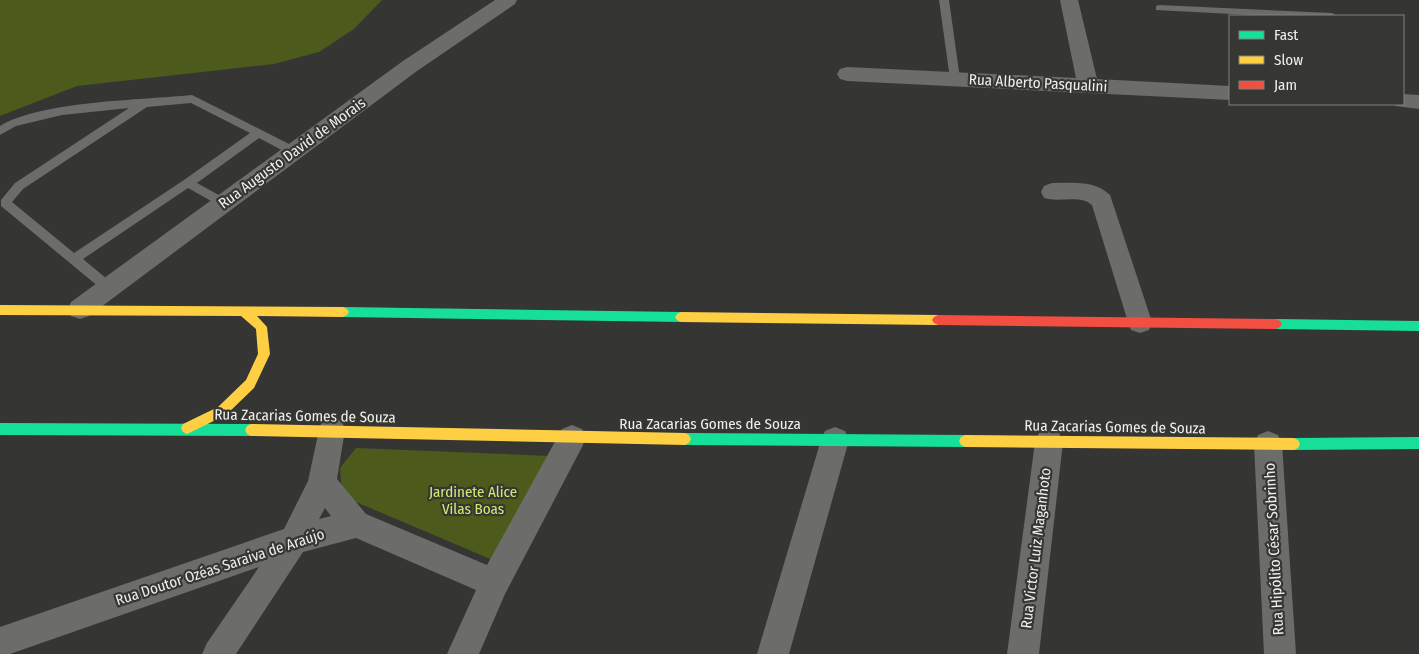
<svg xmlns="http://www.w3.org/2000/svg" width="1419" height="654" viewBox="0 0 1419 654" font-family="'Fira Sans Condensed',sans-serif">
	<style>
		.green { fill: #4c5b1b }
		.lines { fill: none; stroke-linecap: round; stroke-linejoin: round }
		.lane { fill: #6c6c6b; fill-rule: evenodd }
		.street { fill: #6c6c6b; fill-rule: evenodd }
		.fast { fill: #16e098; fill-rule: evenodd }
		.slow { fill: #ffcf43; fill-rule: evenodd }
		.jam { fill: #f24e42; fill-rule: evenodd }
		.labels { text-anchor: middle; stroke-width: 4.5; stroke-linejoin: round; paint-order: stroke }
		.street-label { font-size: 15px; fill: #efefed; stroke: #363633 }
		.park-label { font-size: 15px; fill: #ceed70; stroke: #363633 }
	</style>
	<rect width="100%" height="100%" fill="#353534"/>
	<!-- green -->
	<path class="green" d="M 0,0 L 382,0 L 354,29 L 319,52 L 274,64 L 77,86 L 0,116 Z
		M 356,448 L 550,456 L 495,561 L 342,496 L 340,468 Z"/>
	<g class="lines">
		<!-- lane -->
		<path class="lane" d="M 939,0 L 949,0 L 960,79 L 955,83 L 950,79 Z
			M 1159,5 L 1332,13 L 1337,16 L 1270,16 L 1156,10 L 1156,6 Z
			M 192,95 L 299,149 L 300,152 L 299,155 L 291,155 L 259,138 L 197,183 L 228,200 L 230,203 L 228,206 L 220,206 L 188,188 L 83,259 L 113,284 L 115,288 L 113,292 L 105,292 L 1,206 L 1,200 L 15,183 L 129,108 L 62,115 L 16,126 L 0,135 L 0,126 C 41,101 142,100 192,95 ZM 191,103 L 250,133 L 184,180 L 74,253 L 12,202 L 23,189 L 147,107 Z"/>
		<!-- street -->
		<path class="street" d="M 495,0 L 517,0 L 515,4 L 417,71 L 89,316 L 80,319 L 71,316 L 68,309 L 71,302 L 403,61 Z
			M 1060,0 L 1078,0 L 1097,79 L 1230,86 L 1230,100 L 847,81 L 840,79 L 837,74 L 840,69 L 847,67 L 1076,78 Z
			M 1403,94 L 1419,95 L 1419,109 L 1396,106 L 1394,104 L 1403,104 Z
			M 1052,183 C 1072,183 1095,180 1110,195 L 1152,322 L 1149,330 L 1140,333 L 1131,330 L 1128,322 L 1092,205 C 1080,194 1059,203 1044,198 L 1041,192 L 1044,186 Z
			M 332,418 L 342,421 L 345,430 L 337,479 L 366,514 L 487,565 L 562,429 L 572,425 L 582,429 L 586,438 L 582,447 L 505,594 L 479,654 L 447,654 L 476,590 L 356,538 L 303,552 L 236,654 L 202,654 L 207,643 L 259,567 L 10,654 L 0,654 L 0,627 L 284,529 L 308,481 L 319,430 L 322,421 ZM 325,508 L 331,516 L 319,519 Z
			M 835,427 L 845,431 L 849,440 L 789,654 L 757,654 L 821,440 L 825,431 Z
			M 1049,429 L 1059,433 L 1063,442 L 1039,654 L 1007,654 L 1035,442 L 1039,433 Z
			M 1268,431 L 1278,435 L 1282,444 L 1296,654 L 1264,654 L 1254,444 L 1258,435 Z"/>
		<!-- fast -->
		<path class="fast" d="M 343,307 L 681,312 L 685,314 L 687,317 L 685,320 L 681,322 L 343,317 L 339,315 L 337,312 L 339,309 Z
			M 1276,319 L 1419,321 L 1419,331 L 1276,329 L 1272,327 L 1270,324 L 1272,321 Z
			M 0,423 L 251,424 L 255,426 L 257,430 L 255,434 L 251,436 L 0,435 Z
			M 685,433 L 965,435 L 969,437 L 971,441 L 969,445 L 965,447 L 685,445 L 681,443 L 679,439 L 681,435 Z
			M 1419,437 L 1419,449 L 1294,450 L 1290,448 L 1288,444 L 1290,440 L 1294,438 Z"/>
		<!-- slow -->
		<path class="slow" d="M 0,305 L 343,307 L 347,309 L 349,312 L 347,315 L 343,317 L 257,316 L 267,327 L 270,354 L 254,388 L 226,415 L 187,434 L 183,432 L 181,428 L 183,424 L 218,407 L 246,380 L 258,354 L 256,329 L 241,316 L 0,315 Z
			M 681,312 L 938,315 L 942,317 L 944,320 L 942,323 L 938,325 L 681,322 L 677,320 L 675,317 L 677,314 Z
			M 251,424 L 685,433 L 689,435 L 691,439 L 689,443 L 685,445 L 251,436 L 247,434 L 245,430 L 247,426 Z
			M 965,435 L 1294,438 L 1298,440 L 1300,444 L 1298,448 L 1294,450 L 965,447 L 961,445 L 959,441 L 961,437 Z"/>
		<!-- jam -->
		<path class="jam" d="M 938,315 L 1276,319 L 1280,321 L 1282,324 L 1280,327 L 1276,329 L 938,325 L 934,323 L 932,320 L 934,317 Z"/>
	</g>
	<g class="labels">
		<!-- street labels -->
		<g class="street-label">
			<text transform="translate(1038 83) rotate(3)" y="5">Rua Alberto Pasqualini</text>
			<text transform="translate(292 153) rotate(-36)" y="5">Rua Augusto David de Morais</text>
			<text transform="translate(305 416) rotate(1)" y="5">Rua Zacarias Gomes de Souza</text>
			<text x="710" y="429">Rua Zacarias Gomes de Souza</text>
			<text transform="translate(1115 427) rotate(1)" y="5">Rua Zacarias Gomes de Souza</text>
			<text transform="translate(1036 548) rotate(-83)" y="5">Rua Victor Luiz Maganhoto</text>
			<text transform="translate(1274 549) rotate(-93)" y="5">Rua Hipólito César Sobrinho</text>
			<text transform="translate(220 567) rotate(-18)" y="5">Rua Doutor Ozéas Saraiva de Araújo</text>
		</g>
		<!-- park labels -->
		<g class="park-label">
			<text x="473" y="497">Jardinete Alice<tspan x="473" dy="17">Vilas Boas</tspan></text>
		</g>
	</g>
	<!-- legend -->
	<rect x="1229" y="15" width="175" height="90" fill="#363633" stroke="#80807d"/>
	<rect x="1239" y="31" width="25" height="8" fill="#16e098" stroke="#80807d"/>
	<text x="1274" y="40" font-size="15" fill="#efefed">Fast</text>
	<rect x="1239" y="56" width="25" height="8" fill="#ffcf43" stroke="#80807d"/>
	<text x="1274" y="65" font-size="15" fill="#efefed">Slow</text>
	<rect x="1239" y="81" width="25" height="8" fill="#f24e42" stroke="#80807d"/>
	<text x="1274" y="90" font-size="15" fill="#efefed">Jam</text>
</svg>
